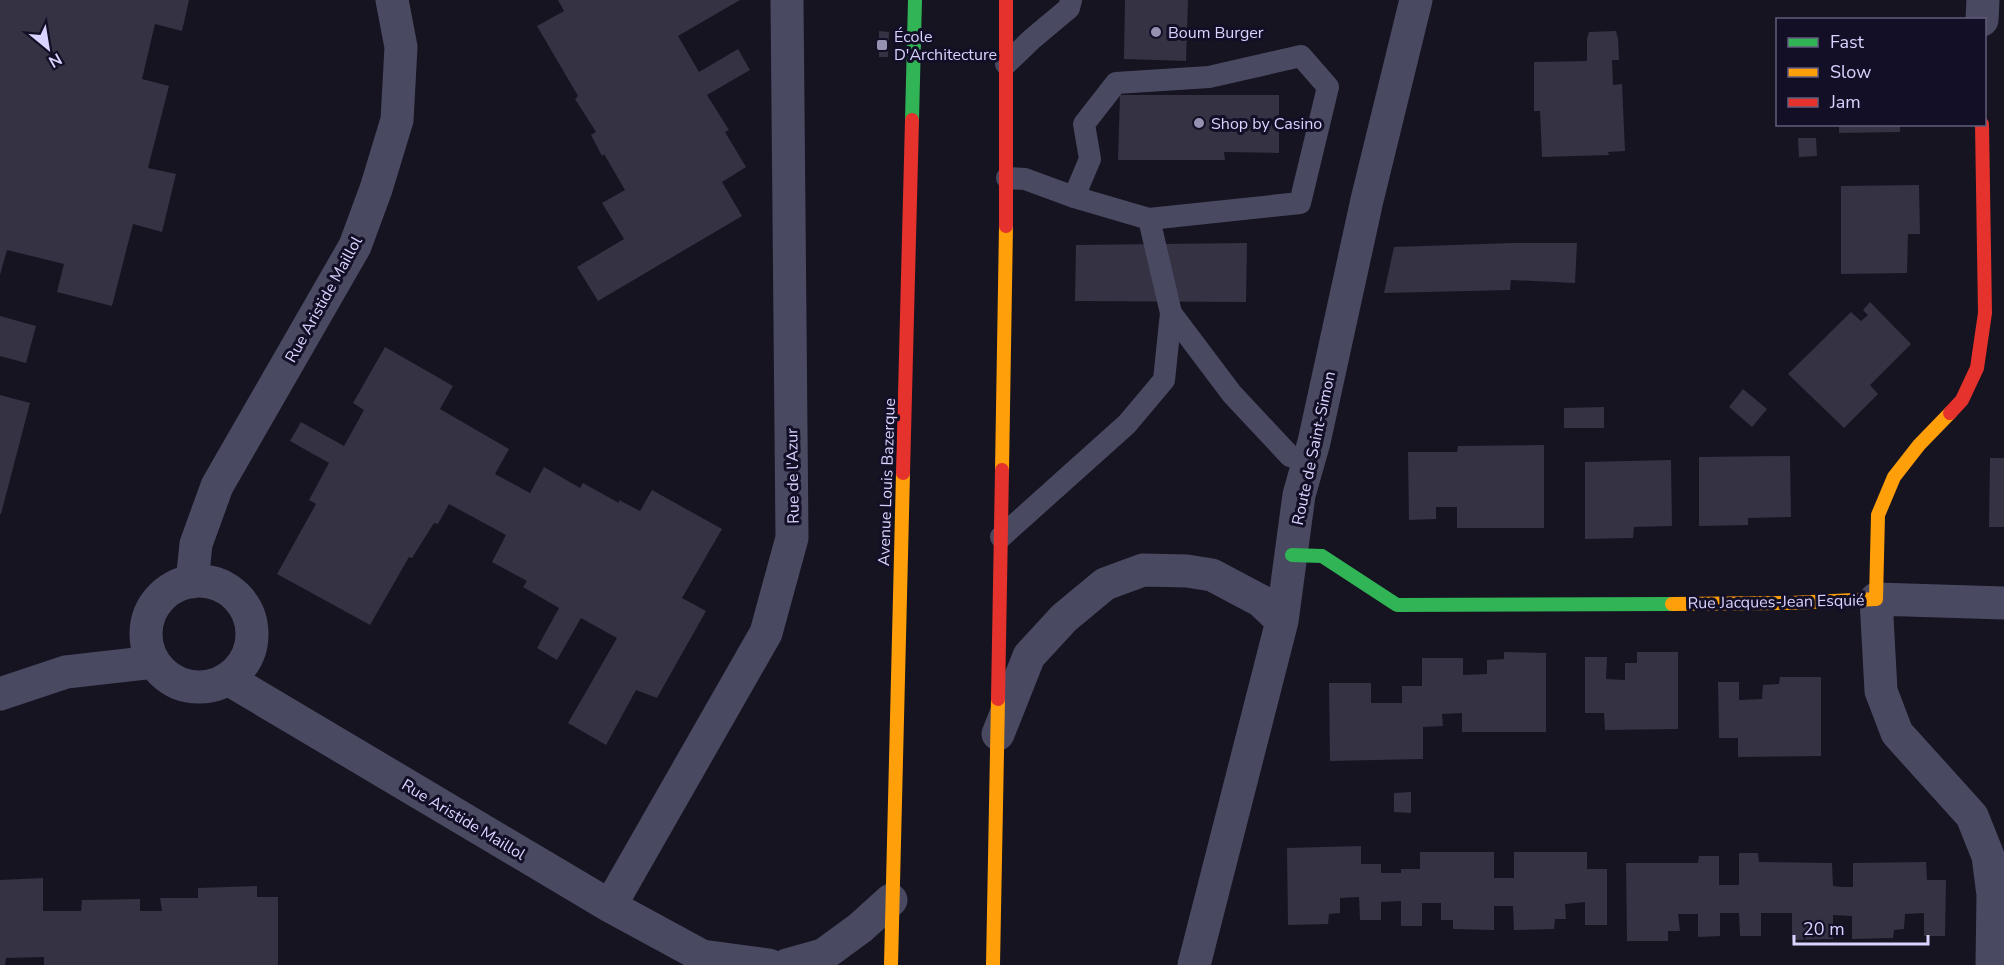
<svg xmlns="http://www.w3.org/2000/svg" width="2004" height="965" viewBox="0 0 2004 965" font-family="'Nunito Sans',sans-serif">
	<style>
		.building { fill: #343243 }
		.lines { fill: none; stroke-linecap: round; stroke-linejoin: round }
		.lane { stroke: #4a4962; stroke-width: 22 }
		.street { stroke: #4a4962; stroke-width: 33 }
		.fast { stroke: #30b455; stroke-width: 14 }
		.slow { stroke: #ff9f0a; stroke-width: 14 }
		.jam { stroke: #e5322d; stroke-width: 14 }
		.poi-dot { fill: #9591b1; stroke: #130f26; stroke-width: 2 }
		.labels { text-anchor: middle; stroke-width: 6; stroke-linejoin: round; paint-order: stroke }
		.poi-label { font-size: 16px; fill: #d9d4ff; stroke: #130f26; text-anchor: start }
		.street-label { font-size: 16px; fill: #d9d4ff; stroke: #130f26 }
	</style>
	<rect width="100%" height="100%" fill="#161421"/>
	<!-- building -->
	<path class="building" d="M 0,0 L 189,0 L 182,31 L 155,24 L 142,79 L 169,86 L 148,168 L 176,174 L 162,232 L 133,224 L 112,306 L 57,292 L 64,264 L 7,250 L 0,275 Z
		M 558,0 L 740,0 L 678,36 L 699,72 L 738,49 L 750,70 L 707,95 L 729,130 L 725,132 L 746,167 L 722,182 L 742,216 L 598,301 L 577,267 L 624,239 L 602,203 L 625,190 L 604,154 L 602,156 L 591,135 L 596,132 L 575,99 L 578,96 L 537,26 L 564,11 Z
		M 1125,0 L 1188,0 L 1186,61 L 1124,59 Z
		M 879,31 L 889,32 L 888,57 L 879,57 Z
		M 1616,31 L 1618,39 L 1619,60 L 1612,60 L 1613,85 L 1622,84 L 1625,151 L 1608,152 L 1609,155 L 1542,157 L 1540,111 L 1534,111 L 1534,62 L 1587,61 L 1587,39 L 1589,32 Z
		M 1120,95 L 1279,95 L 1279,153 L 1224,152 L 1225,160 L 1118,160 Z
		M 1839,124 L 1900,124 L 1900,132 L 1839,133 Z
		M 1798,138 L 1816,138 L 1817,156 L 1799,157 Z
		M 1919,185 L 1920,234 L 1908,234 L 1907,273 L 1841,274 L 1841,186 Z
		M 1247,243 L 1246,302 L 1075,301 L 1076,245 Z
		M 1513,243 L 1577,243 L 1575,283 L 1511,280 L 1510,290 L 1384,293 L 1394,247 Z
		M 1870,302 L 1911,344 L 1870,385 L 1878,394 L 1844,428 L 1788,374 L 1851,312 L 1861,321 L 1868,315 L 1863,310 Z
		M 0,316 L 36,326 L 26,363 L 0,356 Z
		M 385,347 L 453,386 L 440,409 L 509,449 L 495,474 L 530,493 L 544,467 L 580,488 L 583,483 L 619,503 L 619,500 L 640,511 L 652,490 L 722,529 L 682,598 L 706,611 L 657,698 L 636,690 L 606,745 L 568,723 L 617,638 L 581,618 L 557,660 L 537,648 L 559,608 L 523,587 L 527,581 L 492,562 L 506,535 L 449,504 L 438,524 L 434,523 L 412,558 L 409,557 L 370,625 L 277,574 L 316,504 L 309,500 L 329,463 L 290,441 L 301,422 L 344,446 L 364,410 L 353,403 Z
		M 1743,389 L 1767,409 L 1752,427 L 1729,407 Z
		M 0,395 L 30,403 L 1,514 L 0,514 Z
		M 1604,407 L 1604,428 L 1564,428 L 1564,408 Z
		M 1544,445 L 1544,528 L 1457,528 L 1457,507 L 1436,507 L 1436,519 L 1409,520 L 1408,452 L 1457,452 L 1458,446 Z
		M 1790,456 L 1791,517 L 1748,518 L 1748,525 L 1699,526 L 1699,457 Z
		M 1990,458 L 2004,458 L 2004,527 L 1989,527 Z
		M 1671,460 L 1672,526 L 1634,527 L 1633,538 L 1585,539 L 1585,462 Z
		M 1504,652 L 1546,653 L 1546,732 L 1462,732 L 1462,713 L 1442,714 L 1443,726 L 1423,727 L 1423,759 L 1330,761 L 1329,683 L 1371,683 L 1371,703 L 1402,703 L 1402,686 L 1422,686 L 1422,658 L 1463,658 L 1463,675 L 1487,674 L 1487,660 L 1504,659 Z
		M 1637,652 L 1678,652 L 1678,729 L 1605,730 L 1604,713 L 1585,713 L 1585,657 L 1607,657 L 1606,679 L 1625,680 L 1625,663 L 1637,663 Z
		M 1780,677 L 1821,677 L 1821,756 L 1738,757 L 1738,738 L 1719,738 L 1718,682 L 1739,682 L 1739,700 L 1762,699 L 1763,685 L 1779,684 Z
		M 1411,792 L 1411,813 L 1394,812 L 1394,793 Z
		M 1361,846 L 1361,864 L 1381,864 L 1381,873 L 1401,873 L 1401,869 L 1420,869 L 1420,852 L 1494,852 L 1494,878 L 1514,878 L 1514,852 L 1587,852 L 1587,869 L 1607,869 L 1607,925 L 1585,925 L 1585,902 L 1565,904 L 1566,919 L 1555,919 L 1554,929 L 1514,930 L 1513,906 L 1494,906 L 1494,930 L 1453,929 L 1453,920 L 1441,920 L 1441,903 L 1422,903 L 1422,926 L 1401,926 L 1401,901 L 1381,902 L 1381,920 L 1360,920 L 1359,897 L 1340,898 L 1340,913 L 1329,914 L 1328,924 L 1288,925 L 1287,848 Z
		M 1739,853 L 1758,853 L 1759,862 L 1832,863 L 1833,886 L 1842,887 L 1853,887 L 1853,863 L 1926,862 L 1927,880 L 1946,880 L 1945,936 L 1924,936 L 1924,913 L 1905,914 L 1904,929 L 1894,930 L 1893,938 L 1852,939 L 1852,916 L 1833,915 L 1833,939 L 1792,940 L 1792,913 L 1761,913 L 1761,936 L 1740,936 L 1739,913 L 1720,913 L 1720,936 L 1698,937 L 1698,914 L 1678,914 L 1680,931 L 1668,931 L 1668,941 L 1627,941 L 1626,863 L 1698,863 L 1699,856 L 1719,856 L 1719,885 L 1739,885 Z
		M 43,878 L 43,911 L 81,911 L 82,900 L 140,899 L 140,911 L 162,911 L 160,898 L 198,898 L 198,888 L 257,886 L 257,897 L 278,897 L 278,965 L 44,965 L 44,957 L 6,958 L 5,965 L 0,965 L 0,880 Z"/>
	<g class="lines">
		<!-- lane -->
		<path class="lane" d="M 1006,64 L 1032,39 L 1069,8 L 1071,0
			M 1074,197 L 1090,159 L 1084,124 L 1116,83 L 1209,77 L 1301,56 L 1328,87 L 1300,203 L 1149,219
			M 1171,313 L 1232,394 L 1290,456 L 1309,461
			M 1001,537 L 1127,424 L 1164,380 L 1171,313 L 1149,219 L 1074,197 L 1025,179 L 1007,178"/>
		<!-- street -->
		<path class="street" d="M 1982,20 L 1983,0
			M146 634a53 53 0 1 1 106 0a53 53 0 1 1-106 0Z
			M 192,582 L 196,544 L 217,486 L 355,246 L 376,189 L 397,120 L 401,47 L 392,0
			M 228,679 L 610,906 L 702,956 L 713,965
			M 0,694 L 66,672 L 154,662
			M 998,734 L 1029,656 L 1064,618 L 1105,584 L 1143,570 L 1187,571 L 1212,575 L 1261,601 L 1282,621
			M 610,906 L 766,633 L 792,538 L 787,0
			M 702,956 L 769,965
			M 787,965 L 823,955 L 860,928 L 891,900
			M 1194,965 L 1282,621 L 1299,495 L 1314,442 L 1367,200 L 1416,0
			M 1992,965 L 1993,895 L 1988,856 L 1972,816 L 1897,733 L 1881,691 L 1876,599 L 2004,603"/>
		<!-- fast -->
		<path class="fast" d="M 912,120 L 915,0
			M 1292,555 L 1322,556 L 1397,605 L 1672,604"/>
		<!-- slow -->
		<path class="slow" d="M 1002,470 L 1006,226
			M 1672,604 L 1790,603 L 1876,599 L 1878,515 L 1894,477 L 1919,445 L 1950,413
			M 891,965 L 903,473
			M 993,965 L 998,699"/>
		<!-- jam -->
		<path class="jam" d="M 1006,0 L 1006,226
			M 1950,413 L 1962,400 L 1977,368 L 1985,313 L 1982,124
			M 903,473 L 912,120
			M 998,699 L 1002,470"/>
	</g>
	<!-- markers -->
	<g class="poi-dot">
		<circle cx="1156" cy="32" r="6"/>
		<rect x="876" y="39" width="12" height="12" rx="3"/>
		<circle cx="1199" cy="123" r="6"/>
	</g>
	<g class="labels">
		<!-- poi labels -->
		<g class="poi-label">
			<text x="1168" y="38">Boum Burger</text>
			<text x="894" y="42">École<tspan x="894" dy="18">D'Architecture</tspan></text>
			<text x="1211" y="129">Shop by Casino</text>
		</g>
		<!-- street labels -->
		<g class="street-label">
			<text transform="translate(323 299) rotate(-61)" y="6">Rue Aristide Maillol</text>
			<text transform="translate(1313 448) rotate(-78)" y="6">Route de Saint-Simon</text>
			<text transform="translate(792 476) rotate(-91)" y="6">Rue de l'Azur</text>
			<text transform="translate(886 482) rotate(-88)" y="6">Avenue Louis Bazerque</text>
			<text transform="translate(1776 601) rotate(-1)" y="6">Rue Jacques-Jean Esquié</text>
			<text transform="translate(464 819) rotate(31)" y="6">Rue Aristide Maillol</text>
		</g>
	</g>
	<!-- legend -->
	<rect x="1776" y="18" width="210" height="108" fill="#130f26" stroke="#625e7d" stroke-width="1.5"/>
	<rect x="1788" y="38" width="30" height="9" fill="#30b455" stroke="#625e7d" stroke-width="1.5"/>
	<text x="1830" y="48" font-size="18" fill="#d9d4ff">Fast</text>
	<rect x="1788" y="68" width="30" height="9" fill="#ff9f0a" stroke="#625e7d" stroke-width="1.5"/>
	<text x="1830" y="78" font-size="18" fill="#d9d4ff">Slow</text>
	<rect x="1788" y="98" width="30" height="9" fill="#e5322d" stroke="#625e7d" stroke-width="1.5"/>
	<text x="1830" y="108" font-size="18" fill="#d9d4ff">Jam</text>
	<!-- north arrow -->
	<g transform="translate(48 48) rotate(150)" stroke="#130f26" stroke-width="4.5" paint-order="stroke">
	<path d="M0-4.5L10 22L0 15L-10 22Z" fill="#d9d4ff"/>
	<text y="-9" font-size="16" font-weight="bold" text-anchor="middle" fill="#d9d4ff">N</text>
	</g>
	<!-- scale -->
	<path d="M1794 935v9h134v-9" fill="none" stroke="#d9d4ff" stroke-width="3"/>
	<text x="1803" y="935" font-size="18" fill="#d9d4ff" stroke="#130f26" stroke-width="4.5" paint-order="stroke">20 m</text>
</svg>
